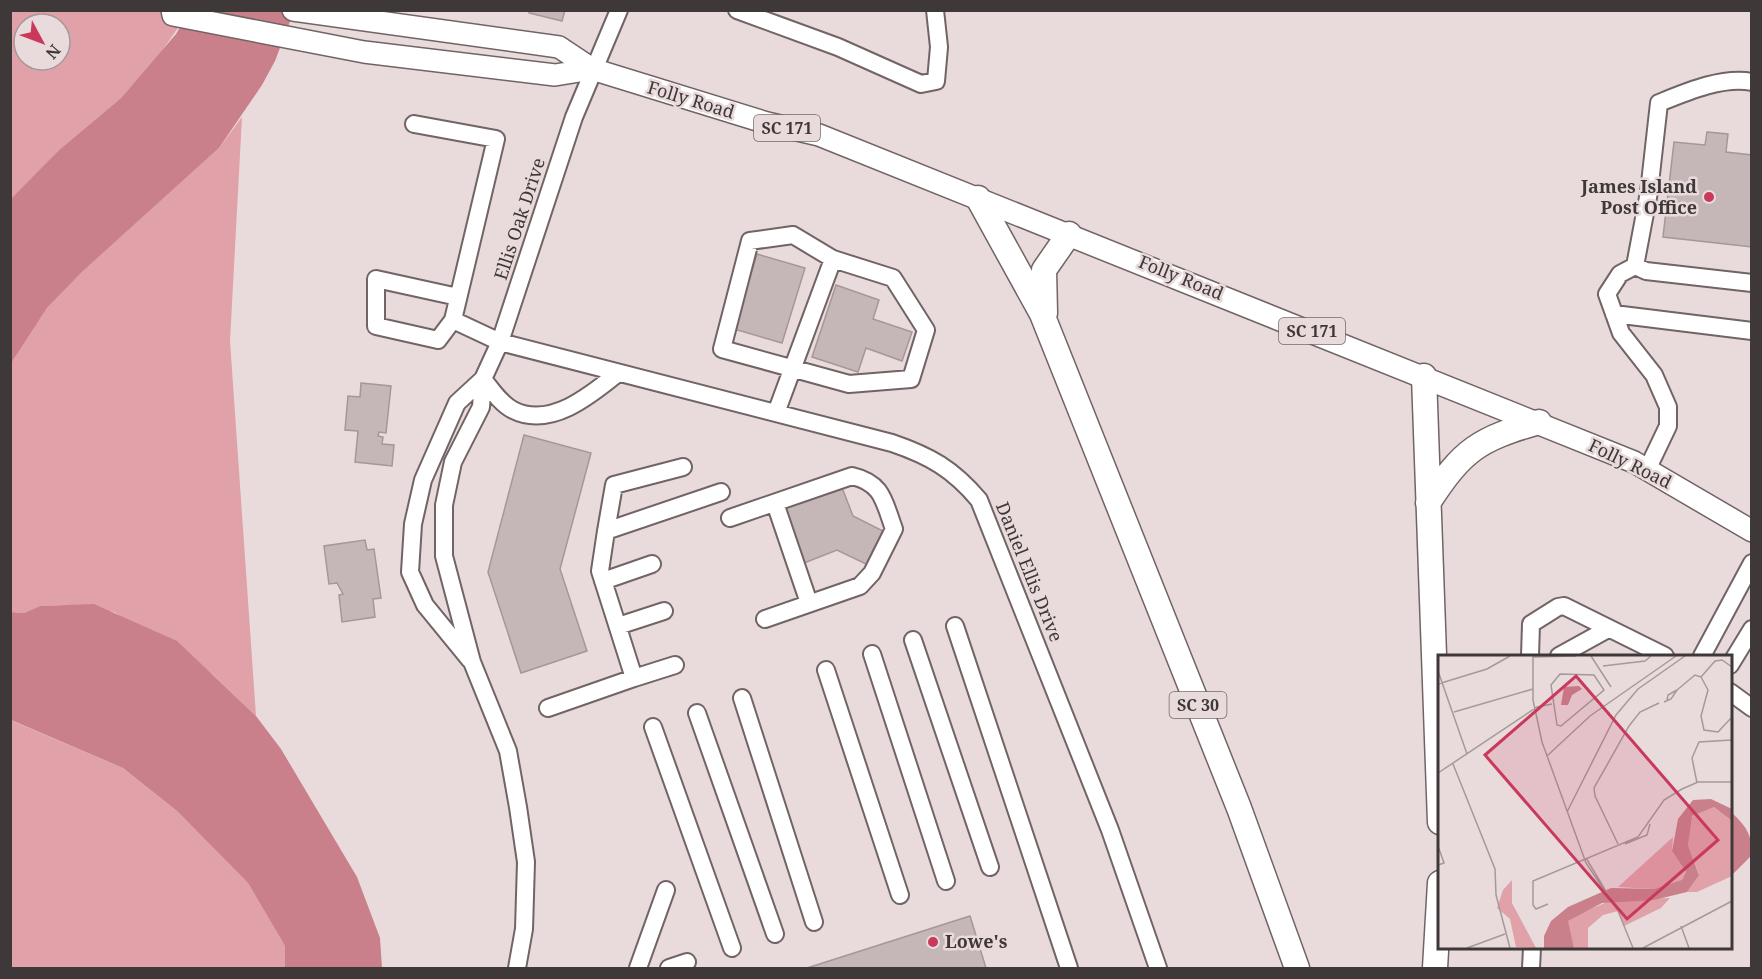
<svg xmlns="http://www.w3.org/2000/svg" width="1762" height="979" viewBox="0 0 1762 979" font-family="'Noto Serif',serif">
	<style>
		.green { fill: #e0a1a9; fill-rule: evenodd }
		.water { fill: #ca808b }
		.building { fill: #c5b7b8; stroke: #a59798; stroke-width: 1.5 }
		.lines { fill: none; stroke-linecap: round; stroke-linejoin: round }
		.minor-casing { stroke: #716465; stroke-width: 20 }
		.major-casing { stroke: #716465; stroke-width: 24 }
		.highway-casing { stroke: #716465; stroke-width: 27 }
		.minor { stroke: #fff; stroke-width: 16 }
		.major { stroke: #fff; stroke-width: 21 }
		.highway { stroke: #fff; stroke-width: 24 }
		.poi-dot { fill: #c8395c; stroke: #e9dadb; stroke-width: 2 }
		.labels { text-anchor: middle; stroke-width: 5; stroke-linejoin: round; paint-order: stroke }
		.shield { fill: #e9dadb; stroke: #716969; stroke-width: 1.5 }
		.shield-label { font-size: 16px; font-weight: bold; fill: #3e3838 }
		.street-label { font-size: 18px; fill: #3e3838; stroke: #e9dadb }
		.poi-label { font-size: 18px; font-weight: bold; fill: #3e3838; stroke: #e9dadb; text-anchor: end }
		.inset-road { fill: none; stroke: #a5999a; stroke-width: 1.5 }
		.view { fill: #c8395c; fill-opacity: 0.15; stroke: #c8395c; stroke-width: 3 }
		.inset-edge { fill: none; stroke: #3e3838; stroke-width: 3 }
	</style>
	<rect width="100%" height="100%" fill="#e9dadb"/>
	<!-- green -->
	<path class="green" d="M 11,11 L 190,11 L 161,52 L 121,98 L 59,150 L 11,200 ZM 24,24 L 60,24 L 60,60 L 24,60 Z
		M 242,117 L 230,341 L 256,716 L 212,674 L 114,612 L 68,605 L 40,606 L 24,613 L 11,612 L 10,363 L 47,308 L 82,272 L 219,148 Z
		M 10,720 L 123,768 L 177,811 L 248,883 L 285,946 L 285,968 L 11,968 Z"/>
	<!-- water -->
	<path class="water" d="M 190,11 L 294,11 L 275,61 L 262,85 L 219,148 L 82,272 L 47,308 L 11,363 L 10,200 L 59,150 L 121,98 L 176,34 Z
		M 94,604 L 177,641 L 256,716 L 281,749 L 357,877 L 380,938 L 382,968 L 285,968 L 285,946 L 248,883 L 177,811 L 123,768 L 11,720 L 11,612 L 24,613 L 40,606 Z
		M 1731,812 C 1746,826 1752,834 1752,855 L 1731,876 Z"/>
	<!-- building -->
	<path class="building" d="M 529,10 L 565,10 L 562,21 L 529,13 Z
		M 1707,132 L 1728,134 L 1726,152 L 1752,155 L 1752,247 L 1663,237 L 1674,142 L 1705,145 Z
		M 757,254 L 805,268 L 782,343 L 734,329 Z
		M 836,285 L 879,300 L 873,319 L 912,332 L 902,361 L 866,348 L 858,372 L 812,357 Z
		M 361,383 L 391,386 L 386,433 L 379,432 L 378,436 L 383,437 L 382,444 L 394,445 L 392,466 L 355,462 L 358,431 L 345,430 L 348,396 L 360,397 Z
		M 524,435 L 591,453 L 560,569 L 587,651 L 521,673 L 488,572 Z
		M 841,485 L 853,516 L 883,531 L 866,564 L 837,550 L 804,563 L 783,508 Z
		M 365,540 L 367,550 L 374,549 L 381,598 L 373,599 L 375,617 L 342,622 L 339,595 L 343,594 L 337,583 L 329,584 L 324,546 Z
		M 970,916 L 986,968 L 807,968 Z"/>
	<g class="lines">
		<!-- minor casing -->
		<g class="minor-casing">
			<path id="minor" d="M 737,10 L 838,47 L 921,84 L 936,81 L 939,47 L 935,10
				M 414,124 L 496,139 L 453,320 L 500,342 L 892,443 C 930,456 953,469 979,500 L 1110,830 L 1158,968
				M 1635,266 L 1649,192 L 1659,103 C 1686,92 1723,76 1752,82
				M 1614,314 L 1752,331
				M 453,320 L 438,340 L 376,326 L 376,279 L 458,297
				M 483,379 C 492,390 500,403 513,410 C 550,429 591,395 618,373
				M 776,413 L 833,259 L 893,278 L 926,330 L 911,379 L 849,384 L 722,349 L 750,241 L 793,235 L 833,259
				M 1647,470 L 1668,426 L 1668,407 L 1654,375 L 1621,333 L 1607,294 L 1620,274 L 1635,266 L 1646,271 L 1752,283
				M 775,503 L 809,603
				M 730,518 L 852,476 C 883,483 884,502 894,529 L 872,573 L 860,586 L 765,619
				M 606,531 L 614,485 L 683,467
				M 603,581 L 652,564
				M 618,626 L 664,611
				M 955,626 L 1069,968
				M 913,640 L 990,867
				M 872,654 L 946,881
				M 1530,656 L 1531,624 L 1558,607 L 1564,606 L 1665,656
				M 1559,656 L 1608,629
				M 1702,656 L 1752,563
				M 470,660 L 425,605 L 410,572 L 413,524 L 423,480 L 457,403 L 483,379
				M 1730,665 L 1752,629
				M 826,670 L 900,895
				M 634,678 L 675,665
				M 1730,692 L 1752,708
				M 742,698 L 814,922
				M 548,708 L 634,678 L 600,571 L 606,531 L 721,492
				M 697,713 L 775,934
				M 653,727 L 732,948
				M 517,968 L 524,929 L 526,862 L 518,807 L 508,751 L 472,662 L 444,556 L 444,505 L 453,462 L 481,407 L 483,379 L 500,342 L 574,117 L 619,10
				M 638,968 L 666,890
				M 669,968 L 687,962
				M 1531,968 L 1532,948"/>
		</g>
		<!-- major casing -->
		<g class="major-casing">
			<path id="major" d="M 172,10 L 173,15 L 364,52 L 555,75 L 592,69
				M 293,10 L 559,47 L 592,69 L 767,123 L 819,135 L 1634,462 L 1752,531"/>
		</g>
		<!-- highway casing -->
		<g class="highway-casing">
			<path id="highway" d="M 978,198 L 1042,314 L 1239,808 L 1297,968
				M 1045,313 L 1044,270 L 1069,234
				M 1424,376 L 1440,822
				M 1428,503 C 1463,449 1479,439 1539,422
				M 1435,968 L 1440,883"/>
		</g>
		<!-- minor -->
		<use href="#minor" class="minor"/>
		<!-- major -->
		<use href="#major" class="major"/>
		<!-- highway -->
		<use href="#highway" class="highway"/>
	</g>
	<!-- markers -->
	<g class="poi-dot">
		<circle cx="1709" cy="197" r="6"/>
		<circle cx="933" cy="942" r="6"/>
	</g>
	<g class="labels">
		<!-- shield labels -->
		<g class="shield">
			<rect x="754" y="115" width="66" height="26" rx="4.5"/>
			<rect x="1279" y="318" width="66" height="26" rx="4.5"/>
			<rect x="1169.5" y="692" width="57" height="26" rx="4.5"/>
		</g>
		<g class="shield-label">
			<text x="787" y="134">SC 171</text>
			<text x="1312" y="337">SC 171</text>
			<text x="1198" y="711">SC 30</text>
		</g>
		<!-- street labels -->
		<g class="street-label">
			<text transform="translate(691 100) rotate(17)" y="6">Folly Road</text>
			<text transform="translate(520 219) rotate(-72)" y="6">Ellis Oak Drive</text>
			<text transform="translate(1181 278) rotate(22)" y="6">Folly Road</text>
			<text transform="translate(1630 464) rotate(26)" y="6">Folly Road</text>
			<text transform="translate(1029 572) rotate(68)" y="6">Daniel Ellis Drive</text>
		</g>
		<!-- poi labels -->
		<g class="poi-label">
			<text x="1697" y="193">James Island<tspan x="1697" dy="21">Post Office</tspan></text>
			<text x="945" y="948" text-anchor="start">Lowe's</text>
		</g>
	</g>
	<!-- overview -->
	<g transform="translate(1438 655)">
		<rect width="294" height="294" fill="#e9dadb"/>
		<path d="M 276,152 L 294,166 L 294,221 L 259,237 L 249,237 L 261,219 L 250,190 L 252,164 L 261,155 ZM 235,182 L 234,196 L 248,217 L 244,226 L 216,234 L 180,232 ZM 74,225 L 74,248 L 98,293 L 78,292 L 72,264 L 59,253 L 65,235 ZM 232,243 L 223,253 L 186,271 L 180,256 L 165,260 L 150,273 L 150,293 L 136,293 L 129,267 L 136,261 L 174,245 Z" fill="#e0a1a9"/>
		<path d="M 141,31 L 144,34 L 134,40 L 130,50 L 123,50 L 126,32 ZM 273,144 L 294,154 L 294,166 L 276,152 L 254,161 L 250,190 L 261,220 L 249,237 L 216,245 L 164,248 L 130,266 L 136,293 L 106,293 L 106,281 L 113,266 L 130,252 L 173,233 L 216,234 L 244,225 L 248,217 L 234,196 L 240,164 L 255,145 Z" fill="#ca808b"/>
		<path class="inset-road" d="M 95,1 L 95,45 L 104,87 L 148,208 L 180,256 L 195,293M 153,1 L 173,32M 95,2 L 138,1M 165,11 L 207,6 L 213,1M 0,16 L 29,99M 122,19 L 156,20 L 166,35 L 123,71 L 119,70 L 113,30 ZM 263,22 L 270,35 L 263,61 L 266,75 L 280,77 L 294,62M 263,22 L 277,6 L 284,5 L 294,12M 0,29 L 49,14 L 72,1M 239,35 L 257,20 L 263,22M 226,47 L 233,44 L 239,35 L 230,40 L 229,45M 16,57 L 95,34M 109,101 L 152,61 L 238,1M 15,109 L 57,214 L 58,240 L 72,293M 0,118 L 99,52 L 114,49M 259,128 L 254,103 L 261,87 L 294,85M 129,157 L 178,60 L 200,34 L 247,1M 180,189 L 157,141 L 156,133 L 191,71 L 202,57 L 221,48M 187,189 L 209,180 L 212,169M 0,191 L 6,208 L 0,210M 148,203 L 175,248M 110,249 L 98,254 L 95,250 L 95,226 L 200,182 L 226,145 L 244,134 L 260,127 L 294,127M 243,271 L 251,293M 29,293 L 67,279M 205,293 L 294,246"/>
		<path class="view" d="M 138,21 L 280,185 L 189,264 L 47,100 Z"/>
		<rect width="294" height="294" class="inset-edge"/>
	</g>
	<!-- border -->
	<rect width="1762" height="979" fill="none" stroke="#3e3838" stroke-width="24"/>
	<!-- north arrow -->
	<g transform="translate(42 42) rotate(131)"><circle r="28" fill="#e9dadb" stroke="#a5999a" stroke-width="1.5"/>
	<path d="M0-4.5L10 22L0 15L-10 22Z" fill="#c8395c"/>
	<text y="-9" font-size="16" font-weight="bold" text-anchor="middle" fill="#3e3838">N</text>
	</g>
</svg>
